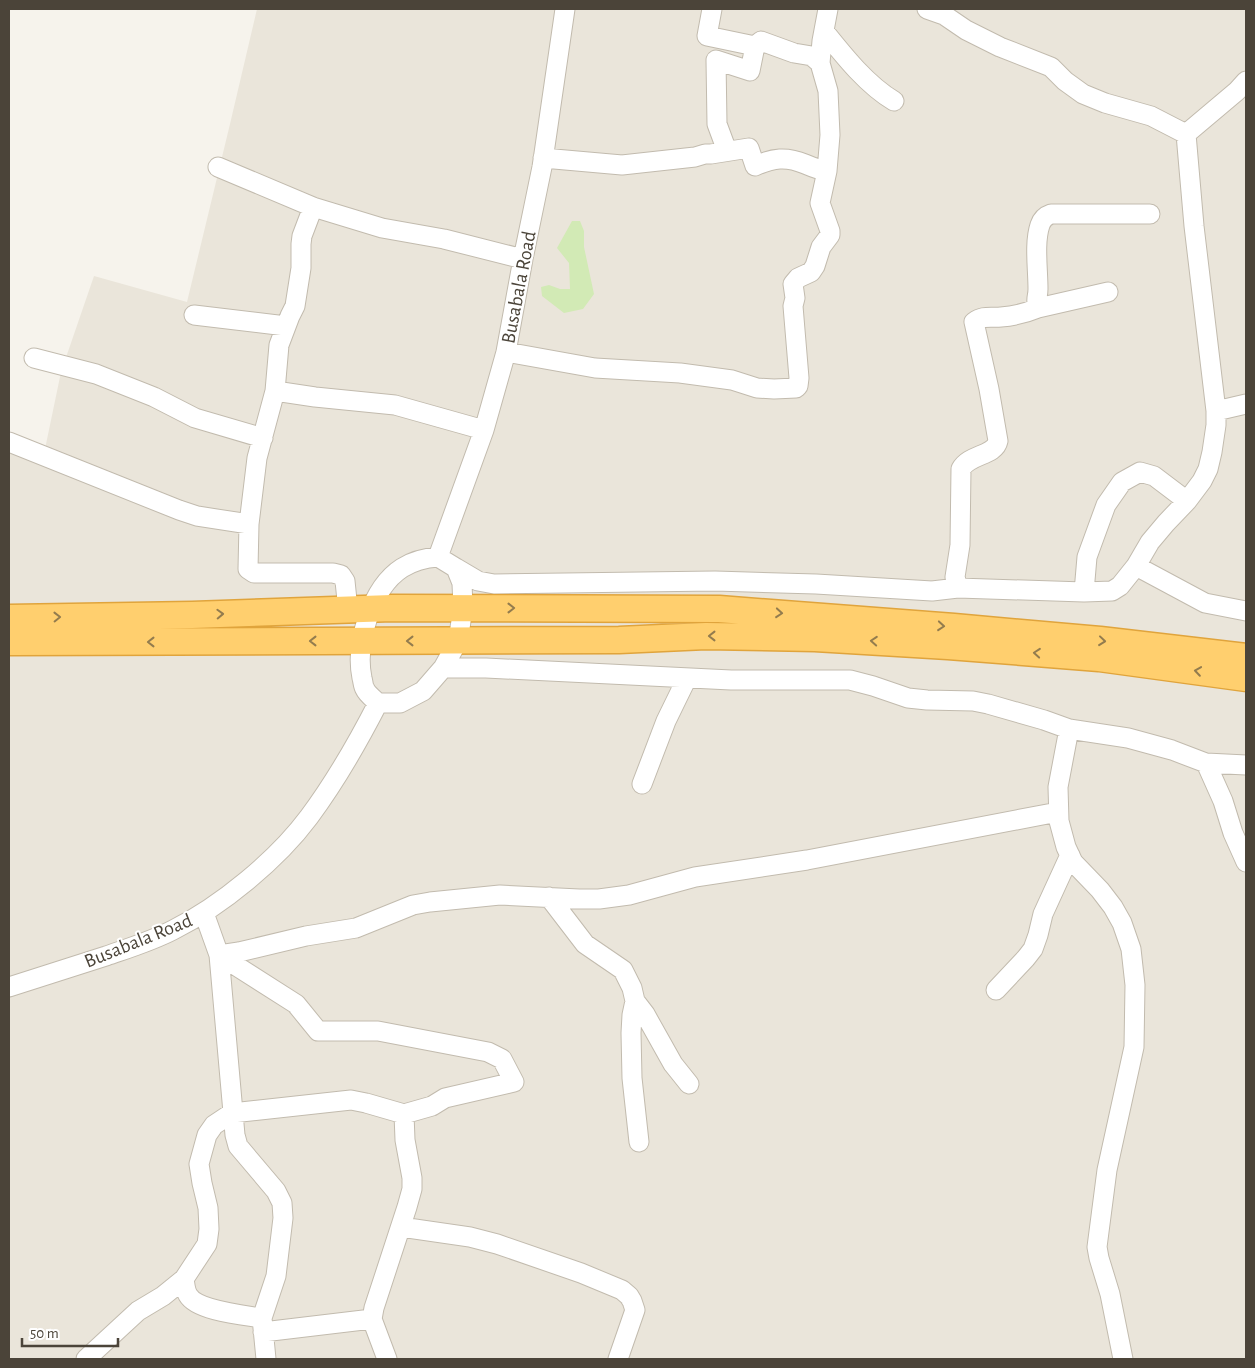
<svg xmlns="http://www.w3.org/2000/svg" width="1255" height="1368" viewBox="0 0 1255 1368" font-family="'Alegreya Sans',sans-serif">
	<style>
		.residential { fill: #eae5da }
		.green { fill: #d2eab5 }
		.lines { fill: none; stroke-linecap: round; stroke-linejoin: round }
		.minor-casing { stroke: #c2bbae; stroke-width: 21 }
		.highway-casing { stroke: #e0a43c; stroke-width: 29 }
		.minor { stroke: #fff; stroke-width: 19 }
		.highway { stroke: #ffcf6e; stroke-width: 26 }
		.oneway { stroke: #937c4e }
		.labels { text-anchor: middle; stroke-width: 4; stroke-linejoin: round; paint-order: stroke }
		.street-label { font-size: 20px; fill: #4b4439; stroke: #fff }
	</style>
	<rect width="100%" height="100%" fill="#f6f3ec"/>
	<!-- residential -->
	<path class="residential" d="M 257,9 L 1246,9 L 1246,1359 L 9,1359 L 9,437 L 45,449 L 61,372 L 94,276 L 187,302 L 230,124 Z"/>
	<!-- green -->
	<path class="green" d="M 572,221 L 580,221 L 584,231 L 584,247 L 594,294 L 583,309 L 564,313 L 542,296 L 541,287 L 549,285 L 560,289 L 570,289 L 569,263 L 557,248 Z"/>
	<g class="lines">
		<!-- minor casing -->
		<g class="minor-casing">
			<path id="minor" d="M 712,9 L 707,36 L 755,46 L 750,71 L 716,60 L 717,124 L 727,151
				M 927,9 L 944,15 L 966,30 L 1000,47 L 1051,67 L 1065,81 L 1083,94 L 1105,103 L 1151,116 L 1186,134
				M 824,31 C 844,56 867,85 894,101
				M 755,46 L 761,41 L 794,53 L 812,56 L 820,63
				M 1186,134 L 1237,91 L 1246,81
				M 218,167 L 313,207 L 382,228 L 444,239 L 523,259
				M 827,171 L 830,135 L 828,91 L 820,63 L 822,41 L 828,9
				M 313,207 L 302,236 L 301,244 L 301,268 L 295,306 L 290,316 L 279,345 L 275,391 L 257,458 L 249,524 L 248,569 L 254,573 L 333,573 L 341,575 L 345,581 L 348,610
				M 1038,308 L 1108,292
				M 194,315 L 286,326
				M 506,352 L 595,368 L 680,373 L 732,380 L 757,388 L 774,389 L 796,388 L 798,386 L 799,378 L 793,306 L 795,298 L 793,284 L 798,278 L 811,272 L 815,266 L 821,247 L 830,235 L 830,231 L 820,203 L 827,171 C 819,170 812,167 805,164 C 786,156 773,158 755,166 L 749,148 L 711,154 L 705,154 L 695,157 L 622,165 L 543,158
				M 34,358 L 96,374 L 154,397 L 195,418 L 263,438
				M 275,391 L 315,397 L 395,405 L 484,430
				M 1216,411 L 1246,404
				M 9,442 L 179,510 L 197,516 L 249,524
				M 438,557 L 484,430 L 506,352 L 523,259 L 542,167 L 565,9
				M 438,557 L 456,568 L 462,583 L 463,608 L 458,641 L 443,668 L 423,691 L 400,703 L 378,703 C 374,699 367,694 365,689 C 363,686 363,681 362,678 C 355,644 371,588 402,568 C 413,561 424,558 438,557 Z
				M 1136,566 L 1205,603 L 1246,611
				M 456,568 L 478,581 L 494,584 L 715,581 L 816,584 L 932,591 L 958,588 L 1084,592 L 1112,591 L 1120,586 L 1136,566 L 1150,542 L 1166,523 L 1187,501 L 1202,481 L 1208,469 L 1212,452 L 1216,425 L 1216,411 L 1194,226 L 1186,134
				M 958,588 L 955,577 L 960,545 L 961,469 C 969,454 995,456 998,441 L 989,389 L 974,322 C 983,315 991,318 1001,317 C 1014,316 1026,313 1038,308 C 1035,298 1038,298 1038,289 C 1038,269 1034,243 1040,225 C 1042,219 1045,216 1051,214 L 1150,214
				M 1084,592 L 1087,557 L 1106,505 L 1122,482 L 1140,472 L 1154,476 L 1187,501
				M 443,668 L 486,668 L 731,680 L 850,680 L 873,686 L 908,698 L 927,700 L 973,701 L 988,704 L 1044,720 L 1069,729 L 1128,738 L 1172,750 L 1206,763 L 1246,765
				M 1069,729 L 1058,787 L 1059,821 L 1066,847 L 1073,862 L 1100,890 L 1113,907 L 1122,923 L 1131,949 L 1135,985 L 1134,1047 L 1107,1170 L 1097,1247 L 1099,1258 L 1110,1294 L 1123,1359
				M 1206,763 L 1223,801 L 1233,833 L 1246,862
				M 642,784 L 666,721 L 687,678
				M 549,897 L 585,944 L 623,970 L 632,988 L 635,1001 L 645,1014 L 673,1064 L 689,1084
				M 204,913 L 219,955 L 239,952 L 306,936 L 356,928 L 413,905 L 430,902 L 500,895 L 579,899 L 599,899 L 629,895 L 695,877 L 807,860 L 1058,812
				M 219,955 L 235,1135 L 238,1146 L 276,1191 L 282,1203 L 283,1218 L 276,1276 L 262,1318 L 266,1359
				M 9,987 C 41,977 74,966 106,956 C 129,948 152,941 173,930 C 221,906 277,860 309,817 C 335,782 358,742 378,703
				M 996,990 L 1026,958 L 1033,949 L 1038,935 L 1043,914 L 1070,855
				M 635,1001 L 632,1015 L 631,1033 L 632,1078 L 639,1142
				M 401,1227 L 470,1237 L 497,1244 L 581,1273 L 622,1290 L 629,1296 L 632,1301 L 635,1310 L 618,1359
				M 184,1279 C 185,1284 185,1290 188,1295 C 197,1311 244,1315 262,1318
				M 372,1319 L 387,1359
				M 263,1332 L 372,1319 L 374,1308 L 407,1207 L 412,1189 L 412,1178 L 405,1140 L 404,1114
				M 86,1359 L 138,1311 L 163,1296 L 184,1279 L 207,1244 L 209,1229 L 208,1208 L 202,1183 L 199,1164 L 207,1135 L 214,1125 L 232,1113 L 351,1100 L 366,1103 L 404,1114 L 432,1106 L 445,1098 L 514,1082 L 502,1059 L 488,1052 L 378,1031 L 318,1031 L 296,1004 L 219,955"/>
		</g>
		<!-- highway casing -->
		<g class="highway-casing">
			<path id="highway" d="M 9,618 L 192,615 L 392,608 L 719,609 L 954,627 L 1100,640 L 1246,657
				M 9,642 L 619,640 L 706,636 L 815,638 L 948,646 L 1099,658 L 1246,678"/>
		</g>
		<!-- minor -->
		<use href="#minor" class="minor"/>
		<!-- highway -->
		<use href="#highway" class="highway"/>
	</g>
	<!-- one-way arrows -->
	<defs><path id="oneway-chevron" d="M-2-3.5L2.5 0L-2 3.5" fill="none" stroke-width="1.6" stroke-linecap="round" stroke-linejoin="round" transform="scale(1.25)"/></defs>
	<g class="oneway">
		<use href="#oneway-chevron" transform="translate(511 608)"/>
		<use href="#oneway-chevron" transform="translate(779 613) rotate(5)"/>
		<use href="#oneway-chevron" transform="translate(220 614) rotate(-2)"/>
		<use href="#oneway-chevron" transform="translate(57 617) rotate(-1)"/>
		<use href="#oneway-chevron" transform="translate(941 626) rotate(5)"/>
		<use href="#oneway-chevron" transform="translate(712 636) rotate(-180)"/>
		<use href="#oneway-chevron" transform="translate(313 641) rotate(180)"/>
		<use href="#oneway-chevron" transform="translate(410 641) rotate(180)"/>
		<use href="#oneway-chevron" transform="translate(874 641) rotate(-176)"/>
		<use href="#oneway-chevron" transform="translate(1102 641) rotate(6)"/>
		<use href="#oneway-chevron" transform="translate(151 642) rotate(180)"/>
		<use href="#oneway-chevron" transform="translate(1037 653) rotate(-175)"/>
		<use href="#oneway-chevron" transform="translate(1198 671) rotate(-172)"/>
	</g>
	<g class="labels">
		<!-- street labels -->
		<g class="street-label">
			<text transform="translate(518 287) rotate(-79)" y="7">Busabala Road</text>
			<text transform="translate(138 940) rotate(-22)" y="7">Busabala Road</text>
		</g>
	</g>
	<!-- border -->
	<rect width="1255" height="1368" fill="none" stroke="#4b4439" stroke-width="20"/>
	<!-- scale -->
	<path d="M22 1338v8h96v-8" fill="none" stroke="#4b4439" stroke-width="2.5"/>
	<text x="30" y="1338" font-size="15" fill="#4b4439" stroke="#ffffff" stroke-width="4" paint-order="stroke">50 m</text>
</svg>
